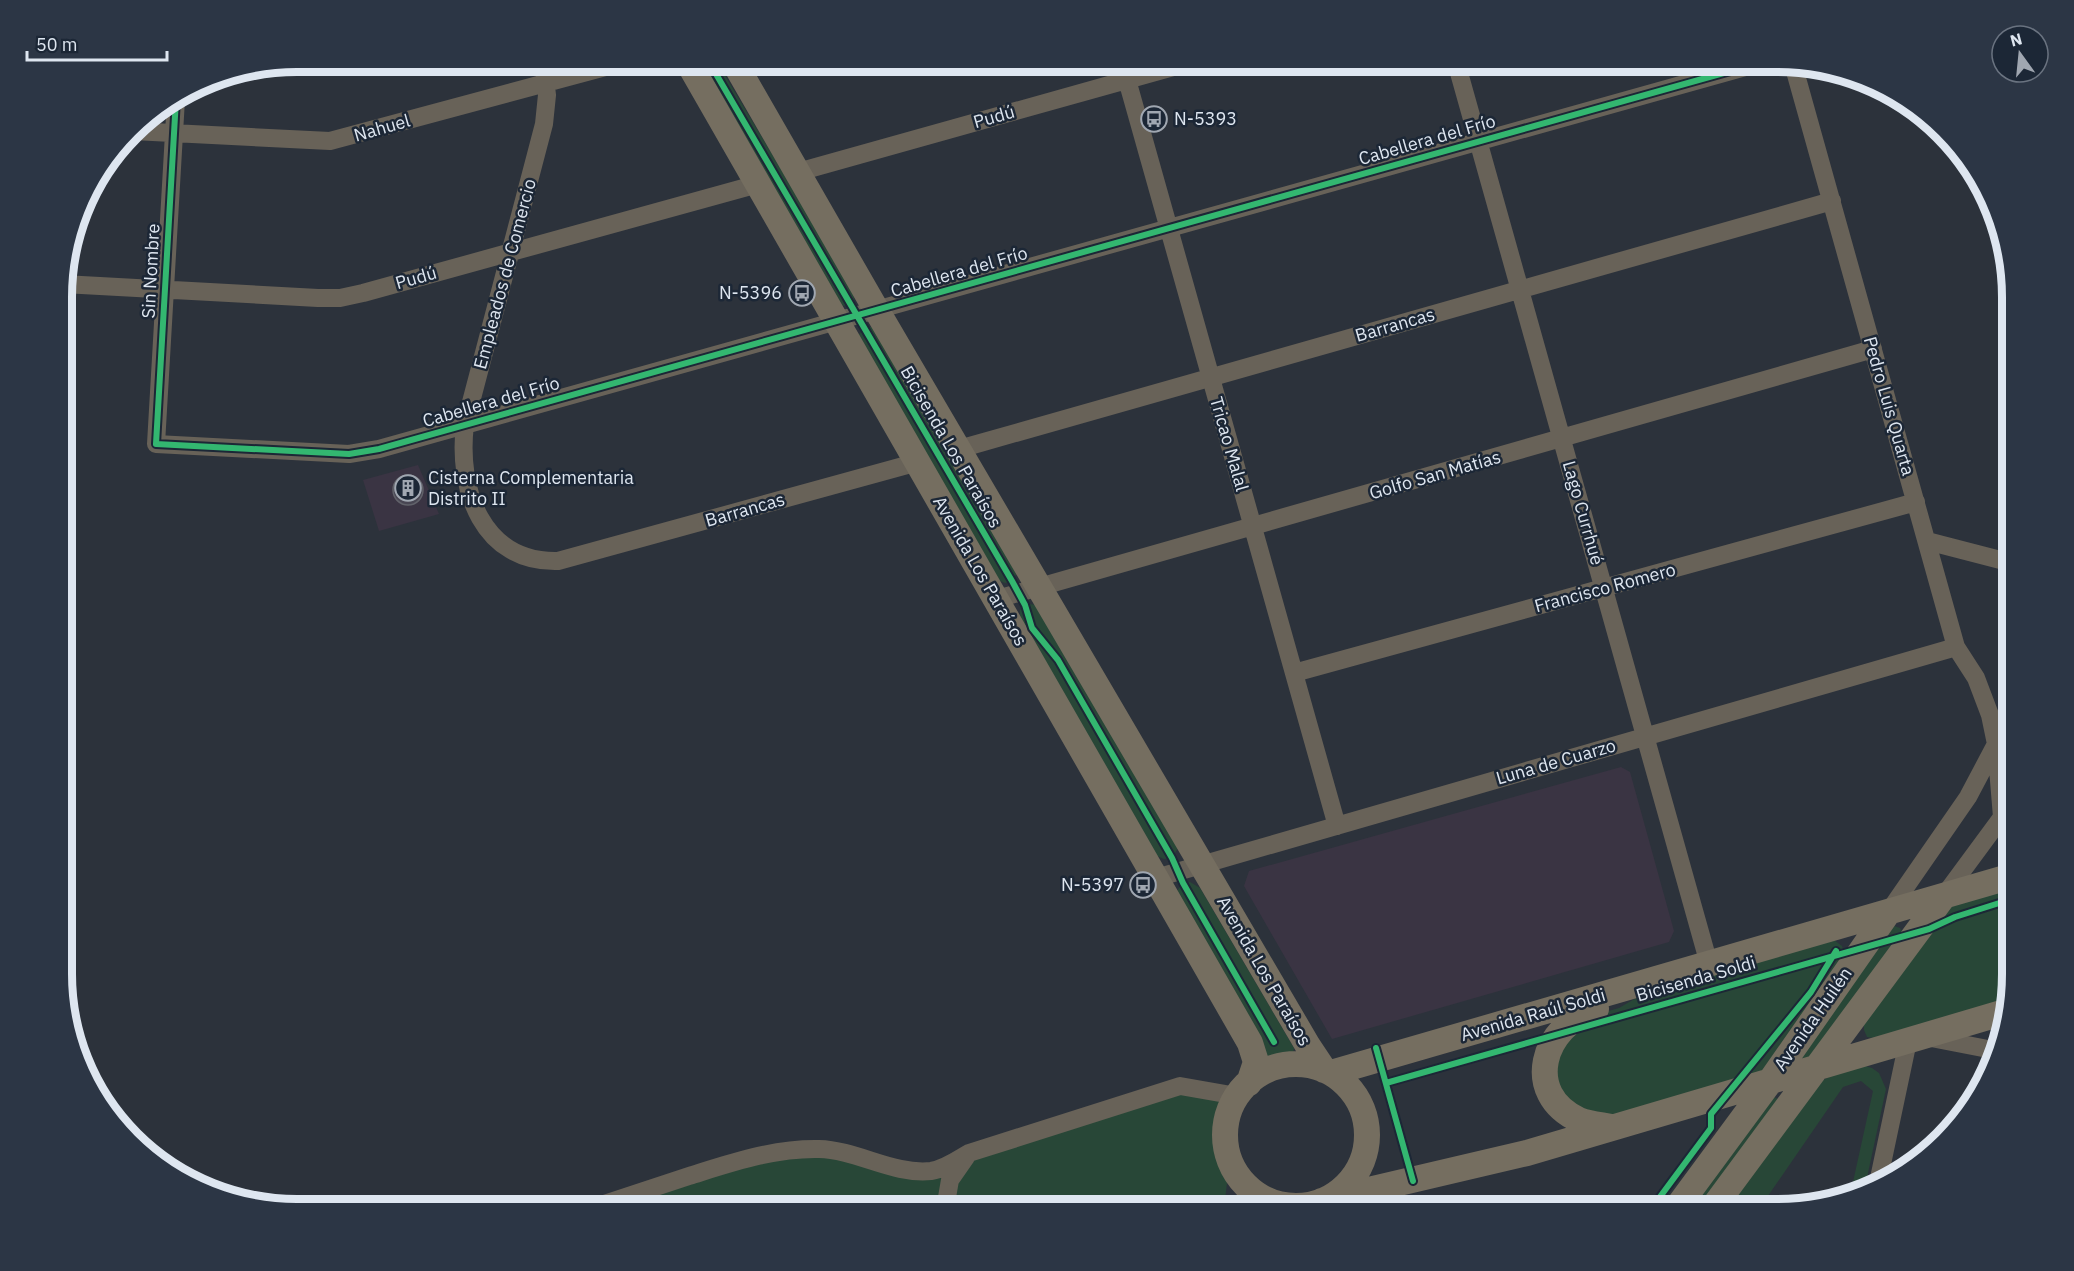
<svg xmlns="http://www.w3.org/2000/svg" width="2074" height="1271" viewBox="0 0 2074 1271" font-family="'IBM Plex Sans',sans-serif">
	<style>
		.industrial { fill: #3a3443 }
		.green { fill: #284737 }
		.building { fill: #484653; stroke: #61626a; stroke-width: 1.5 }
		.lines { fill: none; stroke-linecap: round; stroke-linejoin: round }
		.minor { stroke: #686258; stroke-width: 18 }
		.secondary { stroke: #756e60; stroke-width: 26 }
		.cycleway-casing { stroke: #1c2736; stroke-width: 10 }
		.cycleway { stroke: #33b770; stroke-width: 6 }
		.labels { text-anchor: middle; stroke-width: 5; stroke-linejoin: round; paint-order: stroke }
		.street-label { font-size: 18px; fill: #dee6f0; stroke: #1c2736 }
		.poi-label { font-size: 18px; fill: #dee6f0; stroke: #1c2736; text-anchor: start }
		.rim { fill: none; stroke: #dee6f0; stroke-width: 8 }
	</style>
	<rect width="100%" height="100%" fill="#2c323b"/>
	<!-- industrial -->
	<path class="industrial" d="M 418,465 L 439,514 L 379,531 L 363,480 Z
		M 1621,767 L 1630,772 L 1674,931 L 1669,942 L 1332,1039 L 1244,886 L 1249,871 Z"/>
	<!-- green -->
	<path class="green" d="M 701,62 L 717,62 L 852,288 L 854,299 L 850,305 L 840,306 Z
		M 871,327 L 874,328 L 1017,573 L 1012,581 L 1005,583 L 998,580 L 858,336 L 864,328 Z
		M 1029,604 L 1037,605 L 1178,848 L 1172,858 L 1164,859 L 1157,856 L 1020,618 L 1020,610 Z
		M 1190,882 L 1200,888 L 1294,1048 L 1293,1055 L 1281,1057 L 1266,1063 L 1177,891 L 1181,885 Z
		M 2012,886 L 2012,989 L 2008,1001 L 1874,1038 L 1867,1037 L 1864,1030 L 1864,1023 L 1945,907 Z
		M 1894,926 L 1900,928 L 1902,932 L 1810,1063 L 1802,1064 L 1800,1056 Z
		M 1834,940 L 1842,946 L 1845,955 L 1764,1070 L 1758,1073 L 1604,1119 L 1563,1104 L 1551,1058 L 1591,1016 L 1619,1008 L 1643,994 Z
		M 1865,1066 L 1872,1068 L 1879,1073 L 1886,1089 L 1865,1187 L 1851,1191 L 1873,1091 L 1861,1081 L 1843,1087 L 1759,1209 L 1722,1209 L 1820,1082 L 1834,1074 Z
		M 1180,1086 L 1237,1096 L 1224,1209 L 589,1209 L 793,1150 L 915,1170 Z
		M 1772,1096 L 1778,1099 L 1701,1209 L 1686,1209 Z"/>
	<!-- building -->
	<path class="building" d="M393 490a15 15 0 1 1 30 0a15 15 0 1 1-30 0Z"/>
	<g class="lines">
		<!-- minor -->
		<path class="minor" d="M 543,62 L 547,95 L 544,124 L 465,425 C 457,489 482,563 558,561 L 918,462
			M 1122,62 L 1337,826
			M 1456,62 L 1709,964
			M 1793,64 L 1956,647 L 1976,678 L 1990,715 L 1996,744 L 2002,817 L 1943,897
			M 176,99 L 156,444 L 349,454 L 379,449 L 1763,62
			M 133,131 L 330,141 L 624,62
			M 798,172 L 1191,62
			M 63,284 L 318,298 L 340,298 L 363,293 L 758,184
			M 959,449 L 1832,201
			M 1927,541 L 2012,563
			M 997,599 L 1873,349
			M 1294,673 L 1916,502
			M 1156,878 L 1956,647
			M 1887,914 L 1968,797 L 1996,744
			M 1926,1037 L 1993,1050
			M 1878,1183 L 1908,1041
			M 589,1209 C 622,1198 656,1187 689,1176 C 731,1163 774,1148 819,1149 C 857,1150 893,1175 931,1171 C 945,1169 957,1160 969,1153 L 1180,1086 L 1237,1096
			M 945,1209 L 950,1180 L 966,1157
			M 1279,1209 L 1288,1206"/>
		<!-- secondary -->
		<path class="secondary" d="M 688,62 L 1250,1043 L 1256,1062 L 1249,1083
			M 734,62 L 877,311 L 1308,1046 L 1324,1070
			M 1596,1009 C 1542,1025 1522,1094 1579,1120 C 1589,1124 1601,1125 1611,1127
			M1225 1135a71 71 0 1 1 142 0a71 71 0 1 1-142 0Z
			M 1331,1073 L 2012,876
			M 1322,1201 L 1527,1153 L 2005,1012
			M 1676,1209 L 1769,1083 L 1887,914
			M 1712,1209 L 1943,897"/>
		<!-- cycleway casing -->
		<g class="cycleway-casing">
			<path id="cycleway" d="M 709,62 L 1012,581 L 1025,605 L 1032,628 L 1058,660 L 1172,858 L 1183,883 L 1274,1042
				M 176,99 L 156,444 L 349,454 L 379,449 L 1763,62
				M 1376,1048 L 1413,1181
				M 1386,1083 L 1929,929 L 1955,917 L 2012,899
				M 1651,1209 L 1711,1128 L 1711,1114 L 1811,992 L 1836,951"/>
		</g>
		<!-- cycleway -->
		<use href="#cycleway" class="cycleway"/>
	</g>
	<!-- icons -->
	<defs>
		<g id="bus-ring" transform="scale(1.35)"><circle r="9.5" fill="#1c2736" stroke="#a0a7b1" stroke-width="1.5"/><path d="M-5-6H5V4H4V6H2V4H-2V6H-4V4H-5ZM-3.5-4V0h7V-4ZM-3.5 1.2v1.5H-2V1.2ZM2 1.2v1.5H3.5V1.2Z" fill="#a0a7b1"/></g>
		<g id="building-ring" transform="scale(1.35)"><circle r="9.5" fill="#1c2736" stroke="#a0a7b1" stroke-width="1.5"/><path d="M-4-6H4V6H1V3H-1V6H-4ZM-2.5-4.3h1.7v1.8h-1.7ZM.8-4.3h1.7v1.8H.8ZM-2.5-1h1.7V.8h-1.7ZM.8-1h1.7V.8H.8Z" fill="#a0a7b1"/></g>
	</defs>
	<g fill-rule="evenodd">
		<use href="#bus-ring" x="1154" y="119"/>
		<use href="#bus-ring" x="802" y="293"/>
		<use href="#building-ring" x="408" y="488"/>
		<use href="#bus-ring" x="1143" y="885"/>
	</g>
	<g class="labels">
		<!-- street labels -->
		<g class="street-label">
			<text transform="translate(994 117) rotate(-16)" y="6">Pudú</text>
			<text transform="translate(382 128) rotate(-16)" y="6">Nahuel</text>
			<text transform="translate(1427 140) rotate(-16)" y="6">Cabellera del Frío</text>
			<text transform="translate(151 271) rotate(-87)" y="6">Sin Nombre</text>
			<text transform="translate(959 272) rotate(-16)" y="6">Cabellera del Frío</text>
			<text transform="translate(505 274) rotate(-75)" y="6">Empleados de Comercio</text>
			<text transform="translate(416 278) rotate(-16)" y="6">Pudú</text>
			<text transform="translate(1395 325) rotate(-16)" y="6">Barrancas</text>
			<text transform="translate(491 402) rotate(-16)" y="6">Cabellera del Frío</text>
			<text transform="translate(1889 406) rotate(74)" y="6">Pedro Luis Quarta</text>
			<text transform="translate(1229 444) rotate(74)" y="6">Tricao Malal</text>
			<text transform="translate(951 447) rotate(60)" y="6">Bicisenda Los Paraísos</text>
			<text transform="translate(1435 475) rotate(-16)" y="6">Golfo San Matías</text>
			<text transform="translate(745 510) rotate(-16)" y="6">Barrancas</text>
			<text transform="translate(1583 513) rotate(74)" y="6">Lago Currhué</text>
			<text transform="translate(980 571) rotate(60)" y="6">Avenida Los Paraísos</text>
			<text transform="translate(1605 588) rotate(-15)" y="6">Francisco Romero</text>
			<text transform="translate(1556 762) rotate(-16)" y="6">Luna de Cuarzo</text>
			<text transform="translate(1264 971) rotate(60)" y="6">Avenida Los Paraísos</text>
			<text transform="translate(1696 979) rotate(-16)" y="6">Bicisenda Soldi</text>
			<text transform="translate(1533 1015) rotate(-16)" y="6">Avenida Raúl Soldi</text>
			<text transform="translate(1813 1019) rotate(-55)" y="6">Avenida Huilén</text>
		</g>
		<!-- poi labels -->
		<g class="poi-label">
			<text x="1174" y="125">N-5393</text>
			<text x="782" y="299" text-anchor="end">N-5396</text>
			<text x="428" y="484">Cisterna Complementaria<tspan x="428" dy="21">Distrito II</tspan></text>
			<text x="1124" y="891" text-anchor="end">N-5397</text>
		</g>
	</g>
	<!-- crop -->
	<path d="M0 0H2074V1271H0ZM297 72H1777A225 225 0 0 1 2002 297V974A225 225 0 0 1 1777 1199H297A225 225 0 0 1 72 974V297A225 225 0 0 1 297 72Z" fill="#2c3645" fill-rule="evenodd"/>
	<path class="rim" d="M297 72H1777A225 225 0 0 1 2002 297V974A225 225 0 0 1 1777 1199H297A225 225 0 0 1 72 974V297A225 225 0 0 1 297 72Z"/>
	<!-- north arrow -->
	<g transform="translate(2020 54) rotate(345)"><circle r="28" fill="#1c2736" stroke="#6a7380" stroke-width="1.5"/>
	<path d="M0-4.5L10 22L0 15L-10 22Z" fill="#a0a7b1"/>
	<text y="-9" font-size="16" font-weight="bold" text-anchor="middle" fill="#dee6f0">N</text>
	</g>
	<!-- scale -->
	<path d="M27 51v9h140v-9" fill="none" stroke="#dee6f0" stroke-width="3"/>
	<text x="36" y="51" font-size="18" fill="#dee6f0" stroke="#1c2736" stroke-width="4.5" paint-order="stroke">50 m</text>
</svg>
